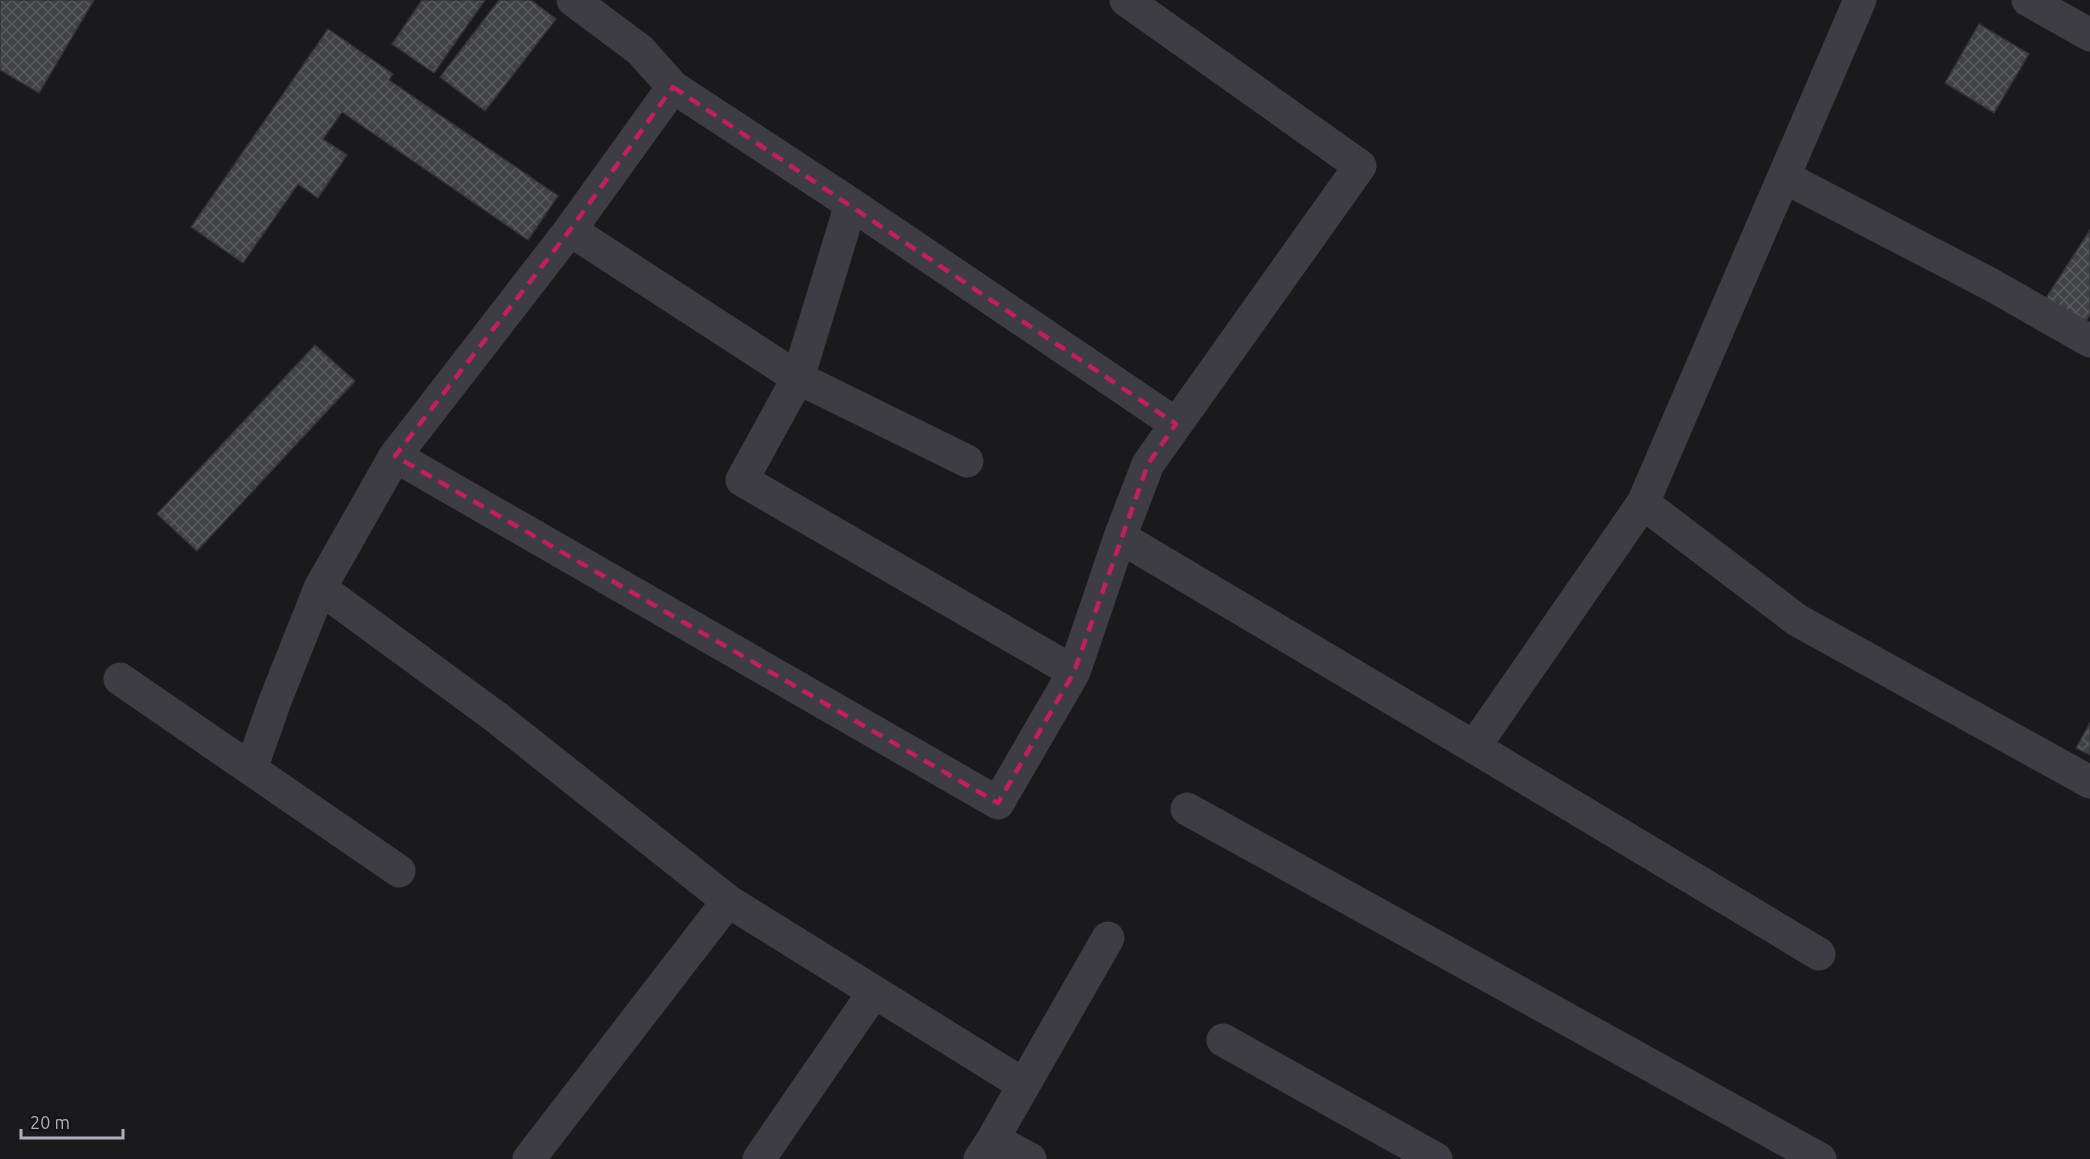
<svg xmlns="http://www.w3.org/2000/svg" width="2090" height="1159" viewBox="0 0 2090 1159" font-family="Ubuntu,sans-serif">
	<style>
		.building { fill: url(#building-cross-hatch); stroke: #343438; stroke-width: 1.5 }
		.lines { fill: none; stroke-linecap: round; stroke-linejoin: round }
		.minor { stroke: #3d3d43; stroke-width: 33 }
		.marked { fill: none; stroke: #c12060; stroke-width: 4.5; stroke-dasharray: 12 8; stroke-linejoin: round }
	</style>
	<defs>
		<pattern id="building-cross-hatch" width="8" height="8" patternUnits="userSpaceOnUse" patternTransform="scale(1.5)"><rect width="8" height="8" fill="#414246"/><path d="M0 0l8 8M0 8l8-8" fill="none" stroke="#5a5b5f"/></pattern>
	</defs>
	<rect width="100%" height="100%" fill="#1a1a1c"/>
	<!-- building -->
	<path class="building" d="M 0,0 L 94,0 L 39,93 L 0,70 Z
		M 422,0 L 485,0 L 434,73 L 392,44 Z
		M 499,0 L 531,0 L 556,19 L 485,111 L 440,77 Z
		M 1979,24 L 2029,54 L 1994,113 L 1945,83 Z
		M 328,29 L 393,74 L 389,80 L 558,196 L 528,240 L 342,112 L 323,139 L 347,155 L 318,198 L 298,184 L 243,263 L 191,227 Z
		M 2090,230 L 2090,315 L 2084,323 L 2046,298 Z
		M 315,345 L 355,381 L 197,551 L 157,514 Z
		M 2090,723 L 2090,755 L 2076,748 Z"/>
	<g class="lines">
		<!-- minor -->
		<path class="minor" d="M 1126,0 L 1360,166 L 1148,464 L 1120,537 L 1474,747 L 1643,503
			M 1860,0 L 1643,503 L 1797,620 L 2090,782
			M 2028,0 L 2090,35
			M 673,87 L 851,204 L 1176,424
			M 1784,177 L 1990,284 L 2090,341
			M 851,204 L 798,378 L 742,480 L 1074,672
			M 570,230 L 798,378 L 967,461
			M 395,456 L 998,803 L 1074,672 L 1120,537
			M 320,588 L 496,717 L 728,901 L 1024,1085
			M 120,679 L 399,871
			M 1474,747 L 1819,954
			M 251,769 L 275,701 L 320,588 L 395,456 L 570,230 L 673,87 L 640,50 L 573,0
			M 1187,809 L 1820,1159
			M 1223,1040 L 1436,1159
			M 993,1139 L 1030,1159
			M 529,1159 L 728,901
			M 759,1159 L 874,992
			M 980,1159 L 993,1139 L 1108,938"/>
	</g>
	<!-- marked area -->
	<path class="marked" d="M 673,87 L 1176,424 L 1148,464 L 1074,672 L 998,803 L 395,456 L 570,230 Z"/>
	<!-- scale -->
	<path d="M21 1129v9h102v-9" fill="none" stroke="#acafbc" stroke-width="3"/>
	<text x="30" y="1129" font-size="18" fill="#acafbc" stroke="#151517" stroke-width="4.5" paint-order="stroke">20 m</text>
</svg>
